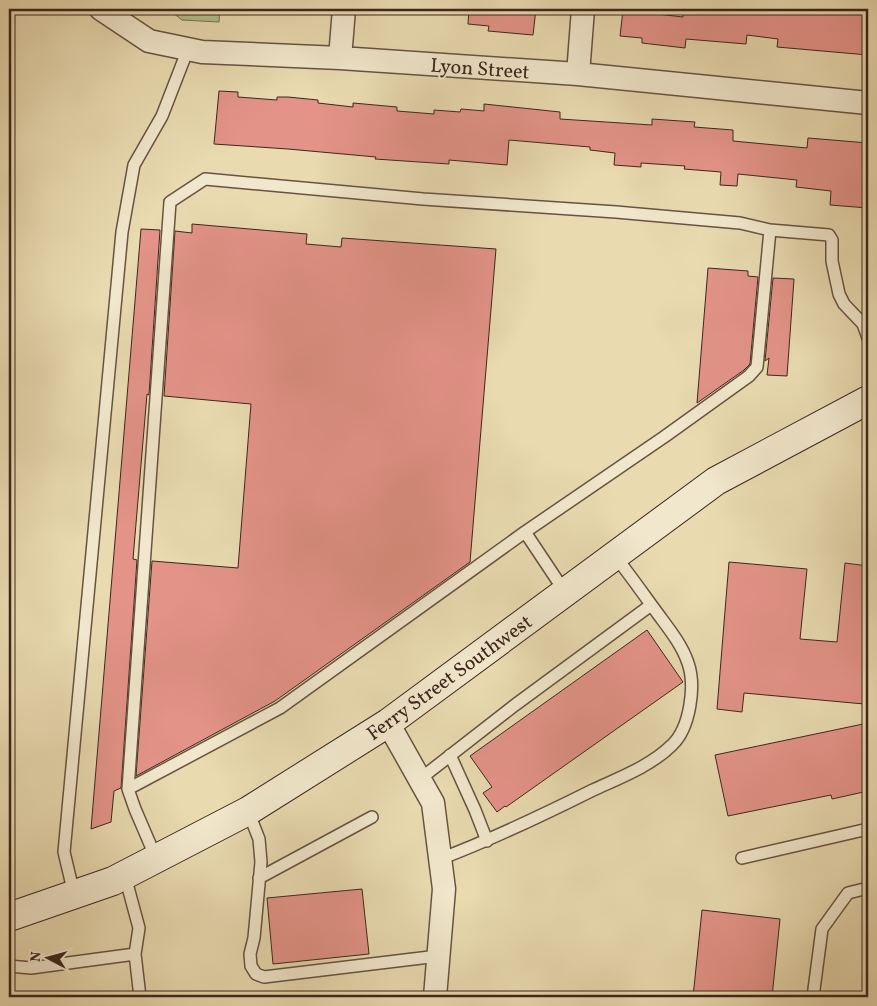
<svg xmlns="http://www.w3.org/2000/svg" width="877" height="1006" viewBox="0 0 877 1006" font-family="Vollkorn,serif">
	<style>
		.green { fill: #b3c08e; stroke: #787355 }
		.building { fill: #e39388; stroke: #3c261c }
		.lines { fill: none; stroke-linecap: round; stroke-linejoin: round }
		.lane-casing { stroke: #675341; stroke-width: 14 }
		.street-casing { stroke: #675341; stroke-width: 25 }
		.secondary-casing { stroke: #3c261c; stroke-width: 30 }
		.lane { stroke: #f1e7cc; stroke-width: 11 }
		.street { stroke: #f1e7cc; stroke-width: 22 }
		.secondary { stroke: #f1e7cc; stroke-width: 28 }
		.labels { text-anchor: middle; stroke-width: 4; stroke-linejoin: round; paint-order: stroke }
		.street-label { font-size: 20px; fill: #3c261c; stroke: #f1e7cc }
	</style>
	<rect width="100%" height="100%" fill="#e9dab0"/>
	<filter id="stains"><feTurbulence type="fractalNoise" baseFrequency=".004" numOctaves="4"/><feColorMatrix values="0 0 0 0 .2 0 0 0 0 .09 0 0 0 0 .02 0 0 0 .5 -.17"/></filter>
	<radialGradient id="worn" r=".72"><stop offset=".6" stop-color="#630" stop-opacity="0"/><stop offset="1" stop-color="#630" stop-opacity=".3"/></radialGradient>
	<!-- green -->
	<path class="green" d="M 168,9 L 220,9 L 219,22 L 182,20 Z"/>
	<!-- building -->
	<path class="building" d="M 469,9 L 536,9 L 533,35 L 488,31 L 489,26 L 468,24 Z
		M 684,9 L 868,9 L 868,55 L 777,47 L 778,39 L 747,35 L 746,44 L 686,39 L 685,48 L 642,43 L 642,38 L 620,36 L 623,10 L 683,17 Z
		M 219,91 L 238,92 L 238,97 L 277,100 L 277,97 L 288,97 L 318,100 L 318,103 L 353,107 L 353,103 L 397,107 L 397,111 L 434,114 L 434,110 L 460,112 L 461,109 L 484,111 L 484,104 L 560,112 L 560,119 L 652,125 L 652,119 L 695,122 L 694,127 L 733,130 L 733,141 L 807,148 L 808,138 L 868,143 L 868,208 L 830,205 L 831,191 L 796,187 L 797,180 L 738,174 L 737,186 L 720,185 L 721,172 L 684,169 L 685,166 L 641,163 L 641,167 L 614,165 L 615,153 L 590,150 L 590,147 L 509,140 L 507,165 L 449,160 L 449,164 L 375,159 L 376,157 L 288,149 L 214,144 Z
		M 192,224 L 307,234 L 306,244 L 341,247 L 342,238 L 496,249 L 470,562 L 275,701 L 136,776 L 152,561 L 238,568 L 251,404 L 164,396 L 175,231 L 192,233 Z
		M 141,229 L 160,230 L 149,395 L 147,394 L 133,559 L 137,560 L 121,788 L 114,791 L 111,822 L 91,829 Z
		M 708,268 L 748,271 L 748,276 L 758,277 L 750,364 L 744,370 L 697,403 Z
		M 773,278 L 794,279 L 787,376 L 767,375 L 769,358 L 765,361 Z
		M 729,562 L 807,569 L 800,639 L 837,642 L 845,563 L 868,566 L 868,663 L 864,704 L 744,693 L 742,712 L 717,709 Z
		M 647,630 L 683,682 L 506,807 L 505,806 L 497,812 L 483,793 L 492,787 L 470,756 Z
		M 868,723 L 868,791 L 832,799 L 831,795 L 728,816 L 715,755 Z
		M 362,889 L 369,954 L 273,964 L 267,898 Z
		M 702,910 L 780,919 L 772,997 L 693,997 Z"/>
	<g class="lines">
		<!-- lane casing -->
		<g class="lane-casing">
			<path id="lane" d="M 565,592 L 525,532 L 664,437 L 749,376 L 757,367 L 770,230
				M 450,755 L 475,810 L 487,841
				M 420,779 L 515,705 L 651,605
				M 128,789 L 170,202 L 205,179 L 423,199 L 616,212 L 740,223 L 770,230 L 829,235 L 832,240 L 832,261 L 839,294 L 844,304 L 863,324 L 868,338
				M 248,811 L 259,839 L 261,862 L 254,938 L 250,954 L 251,966 L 256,974 L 264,977 L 438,956
				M 156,858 L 135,809 L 128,789 L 280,708 L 525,532
				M 742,858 L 868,829
				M 440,859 C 493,839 543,815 593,790 C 619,778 651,766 672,745 C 690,728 696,686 688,663 C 682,645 669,629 658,614 C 644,595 630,575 615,556
				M 259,878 L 372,817
				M 74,894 L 64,852 L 122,232 L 134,165 L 162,116 L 188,49
				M 135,954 L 140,997
				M 9,966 L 31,968 L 135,954 L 139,928 L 125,876
				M 813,997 L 822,929 L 848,893 L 868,888"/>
		</g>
		<!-- street casing -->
		<g class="street-casing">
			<path id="street" d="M 101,9 L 149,41 L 202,52 L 340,58 L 578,74 L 868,103
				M 340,58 L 344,9
				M 578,74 L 583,9
				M 388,723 L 433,803 L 444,889 L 435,997"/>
		</g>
		<!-- secondary casing -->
		<g class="secondary-casing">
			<path id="secondary" d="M 9,917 L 113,881 L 248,811 L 388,723 L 716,481 L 868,400"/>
		</g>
		<!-- lane -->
		<use href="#lane" class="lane"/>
		<!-- street -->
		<use href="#street" class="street"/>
		<!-- secondary -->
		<use href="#secondary" class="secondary"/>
	</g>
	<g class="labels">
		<!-- street labels -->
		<g class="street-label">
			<text transform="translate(480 68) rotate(4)" y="7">Lyon Street</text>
			<text transform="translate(449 677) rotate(-36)" y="7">Ferry Street Southwest</text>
		</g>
	</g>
	<!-- margin -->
	<rect width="877" height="1006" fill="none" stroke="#e9dab0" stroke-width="30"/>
	<rect x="10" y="10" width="857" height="986" fill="none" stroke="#3c261c" stroke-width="2.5"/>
	<rect x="15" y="15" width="847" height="976" fill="none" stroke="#3c261c"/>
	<!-- north arrow -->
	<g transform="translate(48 958) rotate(276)" stroke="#f1e7cc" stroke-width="4" paint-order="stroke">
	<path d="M0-4L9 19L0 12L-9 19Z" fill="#3c261c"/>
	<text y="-8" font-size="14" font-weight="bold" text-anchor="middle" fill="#3c261c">N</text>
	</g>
	<rect width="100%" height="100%" filter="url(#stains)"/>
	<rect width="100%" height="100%" fill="url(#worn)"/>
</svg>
